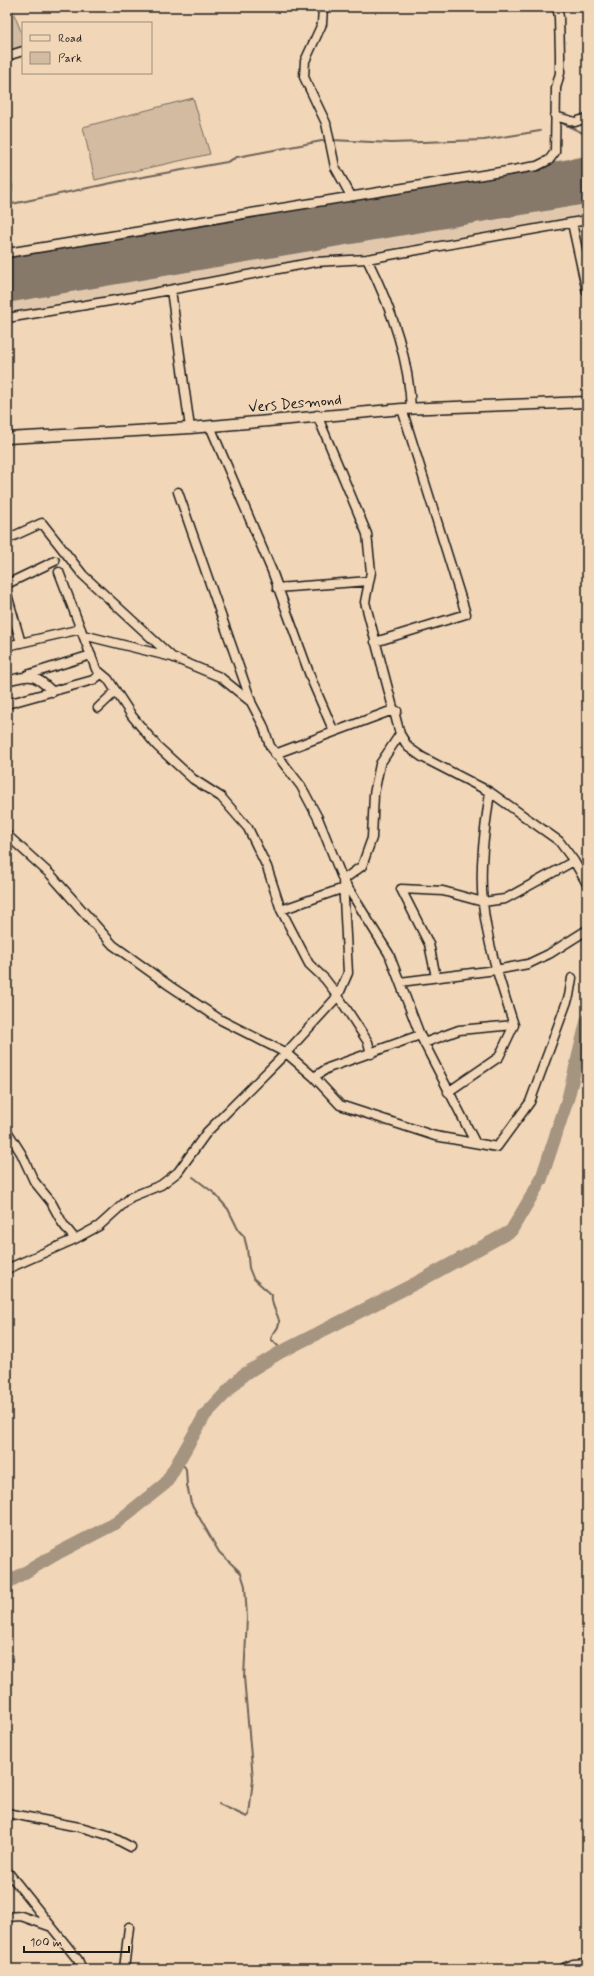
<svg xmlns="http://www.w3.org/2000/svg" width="594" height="1976" viewBox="0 0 594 1976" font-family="Mynerve,sans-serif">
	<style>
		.built { fill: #e1c8ad }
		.green { fill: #d2bba1; stroke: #776c5e }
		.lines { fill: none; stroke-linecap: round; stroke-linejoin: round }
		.stream { stroke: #6e6458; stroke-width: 2 }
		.river { stroke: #a59480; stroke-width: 13 }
		.runway { stroke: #86796a; stroke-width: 47 }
		.minor-casing { stroke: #1c1c1c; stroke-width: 11 }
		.major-casing { stroke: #1c1c1c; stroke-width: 13 }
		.minor { stroke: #f1d6b8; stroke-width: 8 }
		.major { stroke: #f1d6b8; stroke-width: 10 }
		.labels { text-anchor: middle; stroke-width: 4; stroke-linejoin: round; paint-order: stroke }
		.street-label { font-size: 15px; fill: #1c1c1c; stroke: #f1d6b8 }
	</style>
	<rect width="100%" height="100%" fill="#f1d6b8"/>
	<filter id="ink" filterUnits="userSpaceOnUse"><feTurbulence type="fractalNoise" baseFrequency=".025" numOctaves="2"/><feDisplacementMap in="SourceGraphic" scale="8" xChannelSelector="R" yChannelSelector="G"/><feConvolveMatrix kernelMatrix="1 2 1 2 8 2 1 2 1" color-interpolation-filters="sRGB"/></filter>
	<g filter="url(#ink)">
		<!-- built -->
		<path class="built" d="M 587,155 L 587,215 L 7,314 L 7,255 L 289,208 Z"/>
		<!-- green -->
		<path class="green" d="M 7,7 L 11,7 L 23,36 L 23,49 L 7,53 Z
			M 193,98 L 210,154 L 95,180 L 83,127 Z"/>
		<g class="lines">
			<!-- stream -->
			<path class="stream" d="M 562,123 L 587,135
				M 332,140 L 391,143 L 484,140 L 540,131
				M 7,205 L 126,180 L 227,162 L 237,157 L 327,140
				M 193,1177 L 214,1193 L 228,1209 L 239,1231 L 244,1236 L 247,1248 L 249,1268 L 253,1278 L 272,1295 C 270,1307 281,1317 279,1324 C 278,1330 272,1333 271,1339 L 278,1346 L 279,1353
				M 179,1459 L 186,1469 L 187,1485 L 191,1503 L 219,1552 L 241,1573 L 245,1586 L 247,1618 L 244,1677 L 253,1779 L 249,1815 L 247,1817 L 219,1804"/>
			<!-- river -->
			<path class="river" d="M 7,1583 L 60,1552 L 116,1523 L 166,1483 L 205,1415 L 243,1375 L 279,1353 L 418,1282 L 511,1231 L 541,1180 L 568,1098 L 587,1020"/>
			<!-- runway -->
			<path class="runway" d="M 7,279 L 587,180"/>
			<!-- minor casing -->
			<g class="minor-casing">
				<path id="minor" d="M 323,7 L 322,24 L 305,61 L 304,77 L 326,123 L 335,167 L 351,196
					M 7,56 L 23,51
					M 555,116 L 575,122 L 587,118
					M 7,185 L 7,191
					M 572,223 L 587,292
					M 7,253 L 537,166 L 549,160 L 555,152 L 556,88 L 560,73 L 560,55 L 559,17 L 557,7
					M 367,259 C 390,305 409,357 411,409
					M 171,290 L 190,428
					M 7,318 L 122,299 L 315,262 L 367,259 L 587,220
					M 210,426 L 272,571 L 312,681 L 334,732
					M 178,492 L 251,701
					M 7,539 L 42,523 L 83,575 L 171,656
					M 59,572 L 96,669 L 108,679 L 132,716 L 157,746 L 193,779 L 221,797 L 248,828 L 267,867 L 281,910 L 309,964 L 325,979 L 338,996 L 368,1042 L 371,1054
					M 7,584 L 55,561
					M 277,588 L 369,581
					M 7,594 L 21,643
					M 83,635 L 172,657 L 220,677 L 251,702 L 263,725 L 270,746 L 301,786 L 318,818 L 343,880 L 389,954 L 420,1035 L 475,1142
					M 375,642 L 466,614 L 402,409
					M 7,646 L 81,629
					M 27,675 L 91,655
					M 7,681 C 32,674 34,674 53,692
					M 7,704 L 93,680 L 101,674
					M 98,708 L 116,691
					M 400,734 L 408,747 L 422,757 L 490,792 L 559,841 L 574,861 L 587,884
					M 275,754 L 393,710 L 397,711
					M 7,835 L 51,875 L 113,945 L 170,986 L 221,1020 L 286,1053 L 314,1077 L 340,1105 L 435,1136 L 497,1147 L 530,1102 L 569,996 L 572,978
					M 281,910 L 344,888
					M 436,977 L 429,944 L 401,889 L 443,891 L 483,902 L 505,899 L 574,861
					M 400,982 L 496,970 L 528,964 L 549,954 L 587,930
					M 424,1043 L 459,1030 L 514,1025
					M 314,1077 L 328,1068 L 420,1035
					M 448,1092 L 499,1057 L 514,1025 C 501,985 487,944 483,903 C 479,866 485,828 490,792
					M 7,1131 L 21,1153 L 34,1181 L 51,1202 L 63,1224 L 75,1239
					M 7,1269 L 75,1239 L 99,1226 L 131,1197 L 161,1185 L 178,1172 L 207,1132 L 286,1053 L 338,996 L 348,973 L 343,880 L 362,866 L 372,838 L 374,794 L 380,764 L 400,734 L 365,602 L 371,572 L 367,534 L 317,415
					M 7,1813 L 84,1828 L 108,1835 L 131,1847
					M 7,1871 L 78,1960 L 82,1969
					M 7,1917 L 21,1916 L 49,1926
					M 124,1969 L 129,1927
					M 561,1969 L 573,1964 L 587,1963"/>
			</g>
			<!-- major casing -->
			<g class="major-casing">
				<path id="major" d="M 7,438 L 190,428 L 402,409 L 587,402"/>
			</g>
			<!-- minor -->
			<use href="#minor" class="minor"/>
			<!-- major -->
			<use href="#major" class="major"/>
		</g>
	</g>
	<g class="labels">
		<!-- street labels -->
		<g class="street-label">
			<text transform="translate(295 403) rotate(-5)" y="5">Vers Desmond</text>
		</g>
	</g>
	<!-- margin -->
	<rect width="594" height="1976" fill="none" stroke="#f1d6b8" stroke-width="24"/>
	<rect x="12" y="12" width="570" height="1952" fill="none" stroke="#1c1c1c" stroke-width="1.5" filter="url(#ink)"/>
	<!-- legend -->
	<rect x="22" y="22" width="130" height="52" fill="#f1d6b8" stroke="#9c8c7a"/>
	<rect x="30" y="35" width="20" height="6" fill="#f1d6b8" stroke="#9c8c7a"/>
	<text x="58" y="42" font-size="12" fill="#1c1c1c">Road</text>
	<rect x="30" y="52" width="20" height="12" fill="#d2bba1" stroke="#9c8c7a"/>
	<text x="58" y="62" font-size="12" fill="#1c1c1c">Park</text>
	<!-- scale -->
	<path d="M24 1946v6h105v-6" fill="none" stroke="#1c1c1c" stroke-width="2"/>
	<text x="30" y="1946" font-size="12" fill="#1c1c1c" stroke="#f1d6b8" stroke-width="3" paint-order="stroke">100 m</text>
</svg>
